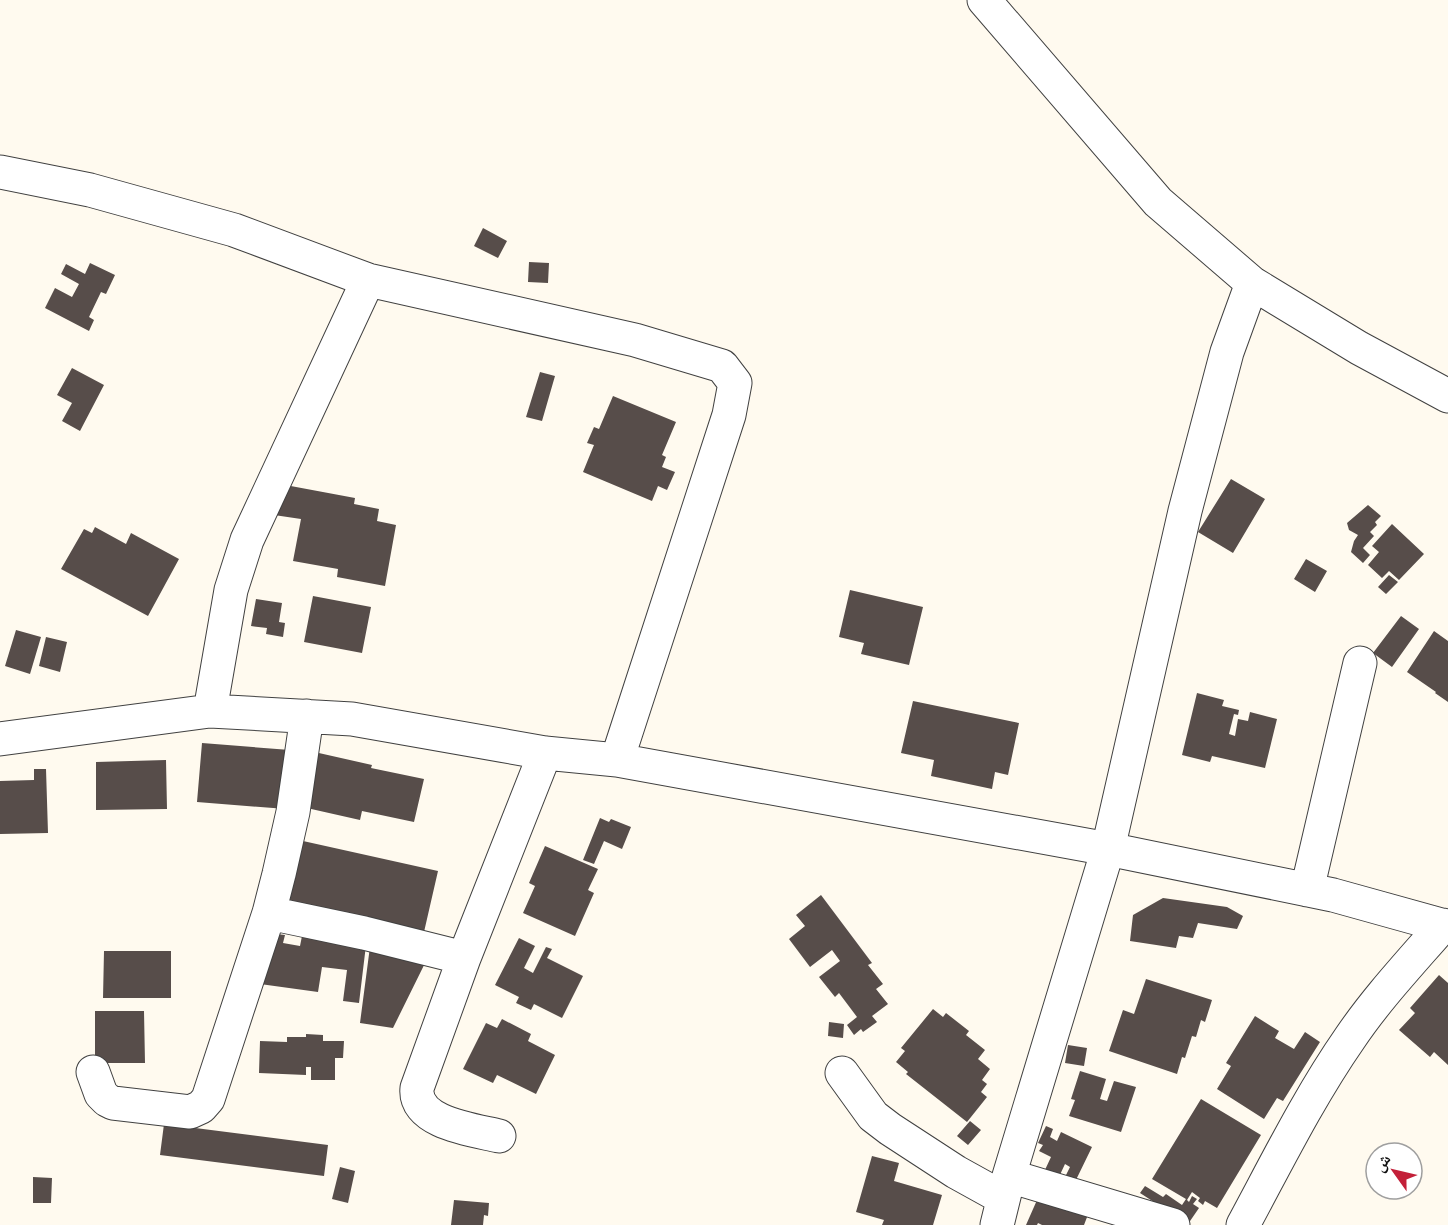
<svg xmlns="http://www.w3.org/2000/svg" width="1448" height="1225" viewBox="0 0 1448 1225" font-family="Merriweather,'Noto Naskh Arabic',serif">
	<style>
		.building { fill: #574d4a }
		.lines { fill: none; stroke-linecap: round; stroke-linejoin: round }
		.minor-casing { stroke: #414141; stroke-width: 35 }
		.minor { stroke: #fff; stroke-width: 33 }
	</style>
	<rect width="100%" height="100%" fill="#fffaef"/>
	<!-- building -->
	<path class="building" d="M 483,228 L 507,241 L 498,258 L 474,246 Z
		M 529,262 L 549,263 L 548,283 L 528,282 Z
		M 90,263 L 115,275 L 106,294 L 101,292 L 89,317 L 94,320 L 89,331 L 45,308 L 55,288 L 72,297 L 79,284 L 61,274 L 66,264 L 85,274 Z
		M 72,368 L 104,385 L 80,431 L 62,421 L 72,403 L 57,395 Z
		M 540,372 L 555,376 L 542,421 L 526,417 Z
		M 613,396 L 676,422 L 662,455 L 666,457 L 662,467 L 675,472 L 667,490 L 658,486 L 652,501 L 583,472 L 594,445 L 587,443 L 594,427 L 599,429 Z
		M 1231,479 L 1265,499 L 1233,553 L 1198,532 Z
		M 280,484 L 355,498 L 354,504 L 379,509 L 377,521 L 396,525 L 385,586 L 337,577 L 338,569 L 293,561 L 301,519 L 274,515 Z
		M 1368,505 L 1381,516 L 1375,522 L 1377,525 L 1370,532 L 1374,536 L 1363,548 L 1370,555 L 1363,563 L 1351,552 L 1354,541 L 1358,535 L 1349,530 L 1347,523 Z
		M 1392,524 L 1424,554 L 1399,580 L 1389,571 L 1382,578 L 1368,565 L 1379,552 L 1372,546 Z
		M 95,527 L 126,544 L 131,533 L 179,559 L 148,616 L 61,569 L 84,529 L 92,533 Z
		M 1306,559 L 1327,571 L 1315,592 L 1294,579 Z
		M 1389,575 L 1398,582 L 1386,594 L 1378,587 Z
		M 850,590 L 923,607 L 909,665 L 861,654 L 864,643 L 839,637 Z
		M 313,596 L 371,607 L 362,653 L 304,642 Z
		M 256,599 L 282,603 L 279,622 L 285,623 L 283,637 L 266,634 L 267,628 L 251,626 Z
		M 1401,616 L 1419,629 L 1392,667 L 1373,653 Z
		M 16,630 L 41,637 L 30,674 L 5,666 Z
		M 1434,631 L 1448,641 L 1448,702 L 1435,693 L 1436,692 L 1407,672 Z
		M 46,637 L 67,642 L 60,672 L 39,666 Z
		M 1197,693 L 1224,700 L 1222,706 L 1239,710 L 1238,715 L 1234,714 L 1229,734 L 1235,736 L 1238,719 L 1248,721 L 1250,712 L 1277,719 L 1265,768 L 1212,756 L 1210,762 L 1182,755 Z
		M 913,701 L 1019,723 L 1008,775 L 995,772 L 992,789 L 931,776 L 934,760 L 901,753 Z
		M 202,743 L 290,750 L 286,809 L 197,802 Z
		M 310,751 L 372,765 L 371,768 L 424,779 L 414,822 L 362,811 L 360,820 L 298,806 Z
		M 166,760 L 167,809 L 96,810 L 96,762 Z
		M 34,769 L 46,769 L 48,833 L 0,834 L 0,781 L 34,780 Z
		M 600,818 L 609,822 L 611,819 L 631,827 L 622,849 L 604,841 L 594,864 L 583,860 Z
		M 294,839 L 438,871 L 424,932 L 280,899 Z
		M 545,846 L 598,869 L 588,890 L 594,893 L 575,936 L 523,913 L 535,886 L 529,883 Z
		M 821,895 L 872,963 L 868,965 L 883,984 L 876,989 L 888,1004 L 872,1016 L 877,1022 L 863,1032 L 861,1029 L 854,1035 L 847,1025 L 857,1017 L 839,993 L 835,997 L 819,977 L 840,961 L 832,950 L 810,967 L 789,939 L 805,926 L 796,915 Z
		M 1163,898 L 1227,907 L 1243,916 L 1237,929 L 1198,923 L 1193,938 L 1179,936 L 1176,948 L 1130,941 L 1133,915 Z
		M 267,933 L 285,935 L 283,943 L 300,946 L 302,936 L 366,945 L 359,1003 L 343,1001 L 347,970 L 322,967 L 318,992 L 260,984 Z
		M 519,938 L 535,946 L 524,968 L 533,973 L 546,947 L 552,949 L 547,958 L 583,976 L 562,1018 L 534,1004 L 531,1010 L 516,1003 L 519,997 L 495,985 Z
		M 371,939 L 430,953 L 393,1028 L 360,1023 Z
		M 104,951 L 171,951 L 171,998 L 103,998 Z
		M 1439,975 L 1448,983 L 1448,1065 L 1434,1052 L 1430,1057 L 1399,1030 L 1415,1013 L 1410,1008 Z
		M 1146,979 L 1212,1000 L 1205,1022 L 1201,1020 L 1196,1037 L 1192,1036 L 1185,1058 L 1182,1057 L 1177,1074 L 1109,1051 L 1123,1010 L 1134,1014 Z
		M 933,1009 L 943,1017 L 946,1013 L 969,1031 L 966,1035 L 985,1050 L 978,1059 L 990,1069 L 982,1080 L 987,1084 L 981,1092 L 987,1097 L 967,1122 L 906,1074 L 908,1072 L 896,1062 L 905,1051 L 901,1048 Z
		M 95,1011 L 144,1011 L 145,1063 L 95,1063 Z
		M 1255,1016 L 1279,1031 L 1275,1038 L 1294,1049 L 1305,1032 L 1320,1042 L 1283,1101 L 1277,1098 L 1264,1119 L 1217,1089 L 1231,1066 L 1226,1063 Z
		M 502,1019 L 531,1034 L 528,1041 L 555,1055 L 536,1094 L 497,1075 L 493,1083 L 463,1069 L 486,1023 L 497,1028 Z
		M 829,1022 L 844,1024 L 843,1038 L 828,1036 Z
		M 306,1034 L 323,1035 L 323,1041 L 344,1041 L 343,1058 L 335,1058 L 335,1080 L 311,1080 L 311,1067 L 306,1067 L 306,1075 L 259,1073 L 260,1041 L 287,1042 L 287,1037 L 306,1037 Z
		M 1068,1045 L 1087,1048 L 1084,1066 L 1065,1063 Z
		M 1080,1071 L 1106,1079 L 1100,1099 L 1107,1101 L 1114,1081 L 1136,1087 L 1121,1132 L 1069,1116 L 1075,1100 L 1071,1099 Z
		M 1201,1099 L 1261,1135 L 1217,1208 L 1205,1201 L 1203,1205 L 1198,1201 L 1200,1198 L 1192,1192 L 1187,1200 L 1189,1202 L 1192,1196 L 1197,1199 L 1193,1204 L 1199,1208 L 1188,1224 L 1140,1193 L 1145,1186 L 1163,1197 L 1166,1194 L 1182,1205 L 1186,1199 L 1152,1179 Z
		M 970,1121 L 981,1130 L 968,1145 L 957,1136 Z
		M 164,1124 L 328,1145 L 324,1176 L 160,1155 Z
		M 1046,1126 L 1053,1129 L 1050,1137 L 1057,1141 L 1061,1132 L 1092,1147 L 1074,1184 L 1064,1179 L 1070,1167 L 1065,1164 L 1058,1179 L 1044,1172 L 1051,1157 L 1039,1151 L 1043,1145 L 1038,1143 Z
		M 872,1156 L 899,1163 L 894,1181 L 942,1195 L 933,1225 L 882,1225 L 884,1220 L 856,1212 Z
		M 340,1167 L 355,1171 L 348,1203 L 332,1199 Z
		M 33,1177 L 52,1178 L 51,1203 L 33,1203 Z
		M 1041,1191 L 1089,1212 L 1084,1225 L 1042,1225 L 1038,1223 L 1037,1225 L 1026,1225 Z
		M 454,1200 L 489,1203 L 488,1216 L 484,1215 L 483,1225 L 451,1225 Z"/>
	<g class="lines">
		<!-- minor casing -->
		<g class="minor-casing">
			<path id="minor" d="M 984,0 L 1158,202 L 1252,283 L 1359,348 L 1448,396
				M 0,172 L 90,190 L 234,230 L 368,280 L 635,340 L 722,366 L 735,383 L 729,415 L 617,760
				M 210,711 L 231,590 L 247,540 L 368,280
				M 0,739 L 210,711 L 352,719 L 545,753 L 617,760 L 1108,849 L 1333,895 L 1448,927
				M 1307,890 L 1360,663
				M 269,913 L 364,933 L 464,958
				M 93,1072 L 101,1094 L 107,1100 L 113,1103 L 190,1112 L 201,1107 L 208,1099 L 269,913 L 279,874 L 293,812 L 307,716
				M 842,1073 L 873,1116 L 890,1129 L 956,1172 L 1003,1198
				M 499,1136 C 474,1130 413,1123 417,1088 L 464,958 L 545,753
				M 1009,1176 L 1173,1225
				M 997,1225 L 1009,1176 L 1108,849 L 1185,511 L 1227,352 L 1252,283
				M 1243,1225 C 1277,1162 1309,1097 1350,1038 C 1377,998 1411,962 1443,925"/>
		</g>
		<!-- minor -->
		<use href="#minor" class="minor"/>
	</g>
	<!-- north arrow -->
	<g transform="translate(1394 1171) rotate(304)"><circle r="28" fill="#ffffff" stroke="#9f9f9f" stroke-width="1.5"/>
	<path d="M0-4.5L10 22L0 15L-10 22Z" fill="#c32039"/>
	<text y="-9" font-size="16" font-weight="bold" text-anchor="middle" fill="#0e0e0e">ش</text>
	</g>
</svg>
